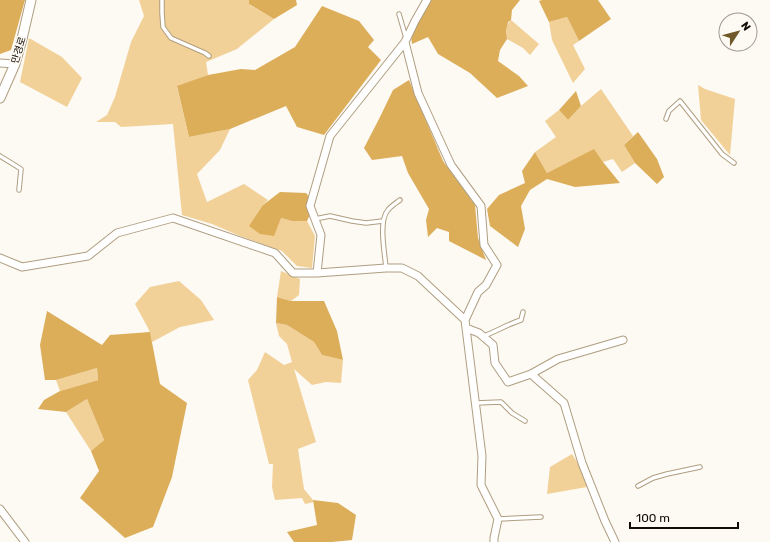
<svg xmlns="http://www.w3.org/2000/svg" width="770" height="542" viewBox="0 0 770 542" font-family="Rubik,'Noto Sans KR',sans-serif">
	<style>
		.green { fill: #f2d198 }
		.forest { fill: #dcae5a }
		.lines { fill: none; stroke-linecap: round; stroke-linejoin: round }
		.service-casing { stroke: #af9e80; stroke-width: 5.5 }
		.minor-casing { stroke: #af9e80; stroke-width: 9 }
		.tertiary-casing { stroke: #af9e80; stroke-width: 11 }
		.service { stroke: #fff; stroke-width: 3.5 }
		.minor { stroke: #fff; stroke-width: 7 }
		.tertiary { stroke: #fff; stroke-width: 9 }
		.labels { text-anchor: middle; stroke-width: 3; stroke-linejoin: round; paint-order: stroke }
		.street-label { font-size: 10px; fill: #120c03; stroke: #fdf9f3 }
	</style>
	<rect width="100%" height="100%" fill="#fdf9f3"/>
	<!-- green -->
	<path class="green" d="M 139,0 L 249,0 L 250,5 L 274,19 L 237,49 L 206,62 L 208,75 L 177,87 L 189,137 L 230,129 L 220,150 L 197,174 L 207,202 L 244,184 L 268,200 L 263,205 L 281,218 L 292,221 L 307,221 L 315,236 L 312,268 L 297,266 L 282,251 L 240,236 L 212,224 L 182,215 L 173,124 L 121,127 L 115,122 L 96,122 L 107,115 L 115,97 L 131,42 L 144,16 Z
		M 567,17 L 579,41 L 573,45 L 585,69 L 573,83 L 552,40 L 549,22 Z
		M 511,20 L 539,44 L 530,55 L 523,48 L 507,39 C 506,32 505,25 511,20 Z
		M 29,38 L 62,57 L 82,78 L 67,107 L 20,82 Z
		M 698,85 L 705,89 L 735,99 L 730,155 L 701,120 Z
		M 601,89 L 633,136 L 624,145 L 635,163 L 622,172 L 613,159 L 603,162 L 594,150 L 547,173 L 535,152 L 556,137 L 545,121 L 559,110 L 568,120 L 581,106 Z
		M 281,271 L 300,279 L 299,295 L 291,301 L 277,297 Z
		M 179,281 L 201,300 L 214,320 L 180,327 L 152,342 L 149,330 L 135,304 L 150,287 Z
		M 276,323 L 287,325 L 314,342 L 322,355 L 343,360 L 341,383 L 326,382 L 312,385 L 294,369 L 316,442 L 298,449 L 304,489 L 313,500 L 314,502 L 305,504 L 302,498 L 275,500 L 272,487 L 273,464 L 269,464 L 248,380 L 257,370 L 265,352 L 284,365 L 292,362 L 287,344 L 279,336 Z
		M 97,368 L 98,380 L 60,391 L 56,380 Z
		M 87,399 L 104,440 L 91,451 L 66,412 Z
		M 572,454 L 582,470 L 587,487 L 547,494 L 550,467 Z"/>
	<!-- forest -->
	<path class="forest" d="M 0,0 L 25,0 L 11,50 L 0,54 Z
		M 249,0 L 296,0 L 297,5 L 274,19 L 249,4 Z
		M 429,0 L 520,0 L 512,10 L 511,20 L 508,22 L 506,31 L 507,39 L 500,50 L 498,61 L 519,76 L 528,86 L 497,98 L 470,73 L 438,54 L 428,37 L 412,44 L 411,35 Z
		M 542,0 L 598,0 L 611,19 L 579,41 L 567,17 L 549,22 L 539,1 Z
		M 322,6 L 359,21 L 374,40 L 368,47 L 381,60 L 324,135 L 297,127 L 286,106 L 230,129 L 189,137 L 177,86 L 208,75 L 241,69 L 255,70 L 295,47 Z
		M 409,80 L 443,161 L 475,205 L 478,238 L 486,260 L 449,241 L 449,232 L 437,228 L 428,237 L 426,220 L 429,209 L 408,173 L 402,156 L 372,160 L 364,148 L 380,117 L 393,90 Z
		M 576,91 L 581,106 L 568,120 L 559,110 Z
		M 638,132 L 657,159 L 664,177 L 657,184 L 635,163 L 624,145 Z
		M 594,149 L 603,162 L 620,183 L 575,187 L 547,179 L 530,190 L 521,206 L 525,229 L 518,247 L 490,226 L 487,209 L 499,195 L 525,183 L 522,171 L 535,152 L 547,173 Z
		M 280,192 L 306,193 L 315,204 L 307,221 L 292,221 L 281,218 L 274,236 L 260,234 L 249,226 L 263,205 Z
		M 277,297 L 291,301 L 324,301 L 337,331 L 343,360 L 322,355 L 314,342 L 287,325 L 276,323 Z
		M 47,311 L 102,345 L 110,335 L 150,332 L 160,384 L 187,403 L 172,477 L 153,527 L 125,538 L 80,498 L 99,471 L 91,451 L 104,440 L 87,399 L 66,412 L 38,409 L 44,400 L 60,391 L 98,380 L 97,368 L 56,380 L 45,380 L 40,345 Z
		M 313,500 L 338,503 L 356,515 L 352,540 L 332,542 L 294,542 L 287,532 L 317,525 Z"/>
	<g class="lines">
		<!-- service casing -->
		<g class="service-casing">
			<path id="service" d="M 162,0 L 162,13 L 163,27 L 171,38 L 205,53 L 209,56
				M 399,14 L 406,38
				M 666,119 L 669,111 L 680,101 L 722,154 L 734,163
				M 0,156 L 21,169 L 19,190
				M 315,219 L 330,216 L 352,221 L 366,223 L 383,221
				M 386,268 C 385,254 378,221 388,210 C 391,206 396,203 400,200
				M 484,336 C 497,331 508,324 521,320 L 523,312
				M 476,403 L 501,402 L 512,413 L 525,421
				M 638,486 L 653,478 L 667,474 L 700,467
				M 498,519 L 541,517"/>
		</g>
		<!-- minor casing -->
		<g class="minor-casing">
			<path id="minor" d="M 405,42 L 418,93 L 451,165 L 481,206 L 484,245 L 497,265 L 486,285 L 478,292 L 465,320
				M 0,63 L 15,64
				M 0,258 L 22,267 L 88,256 L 117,233 L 173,218 L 275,253 L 293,273 L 317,273 L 386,268 L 402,268 L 418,276 L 465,320 L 482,456 L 481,485 L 498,519 L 494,538 L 494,542
				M 317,273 L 321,235 L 310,206 L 330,136 L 405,42 L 415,21 L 427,0
				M 466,328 L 479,333 L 493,345 L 495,363 L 508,382 L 531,374 L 558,359 L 623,340
				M 531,374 L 564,403 L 582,463 L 605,521 L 615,542
				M 0,509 L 25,542"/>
		</g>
		<!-- tertiary casing -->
		<g class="tertiary-casing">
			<path id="tertiary" d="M 0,98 L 15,64 L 22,39 L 31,0"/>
		</g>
		<!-- service -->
		<use href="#service" class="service"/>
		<!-- minor -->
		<use href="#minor" class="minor"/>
		<!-- tertiary -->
		<use href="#tertiary" class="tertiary"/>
	</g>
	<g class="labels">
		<!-- street labels -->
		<g class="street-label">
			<text transform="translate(18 50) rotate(-73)" y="4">만경로</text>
		</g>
	</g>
	<!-- north arrow -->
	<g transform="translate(738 32) rotate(54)"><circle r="19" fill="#fdf9f3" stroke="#9f9a93"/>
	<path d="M0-3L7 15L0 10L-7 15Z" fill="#715829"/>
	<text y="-6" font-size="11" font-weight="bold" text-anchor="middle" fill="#120c03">N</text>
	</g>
	<!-- scale -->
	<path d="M630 522v6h108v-6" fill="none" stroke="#120c03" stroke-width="2"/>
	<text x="636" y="522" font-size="12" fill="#120c03" stroke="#fdf9f3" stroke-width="3" paint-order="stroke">100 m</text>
</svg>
